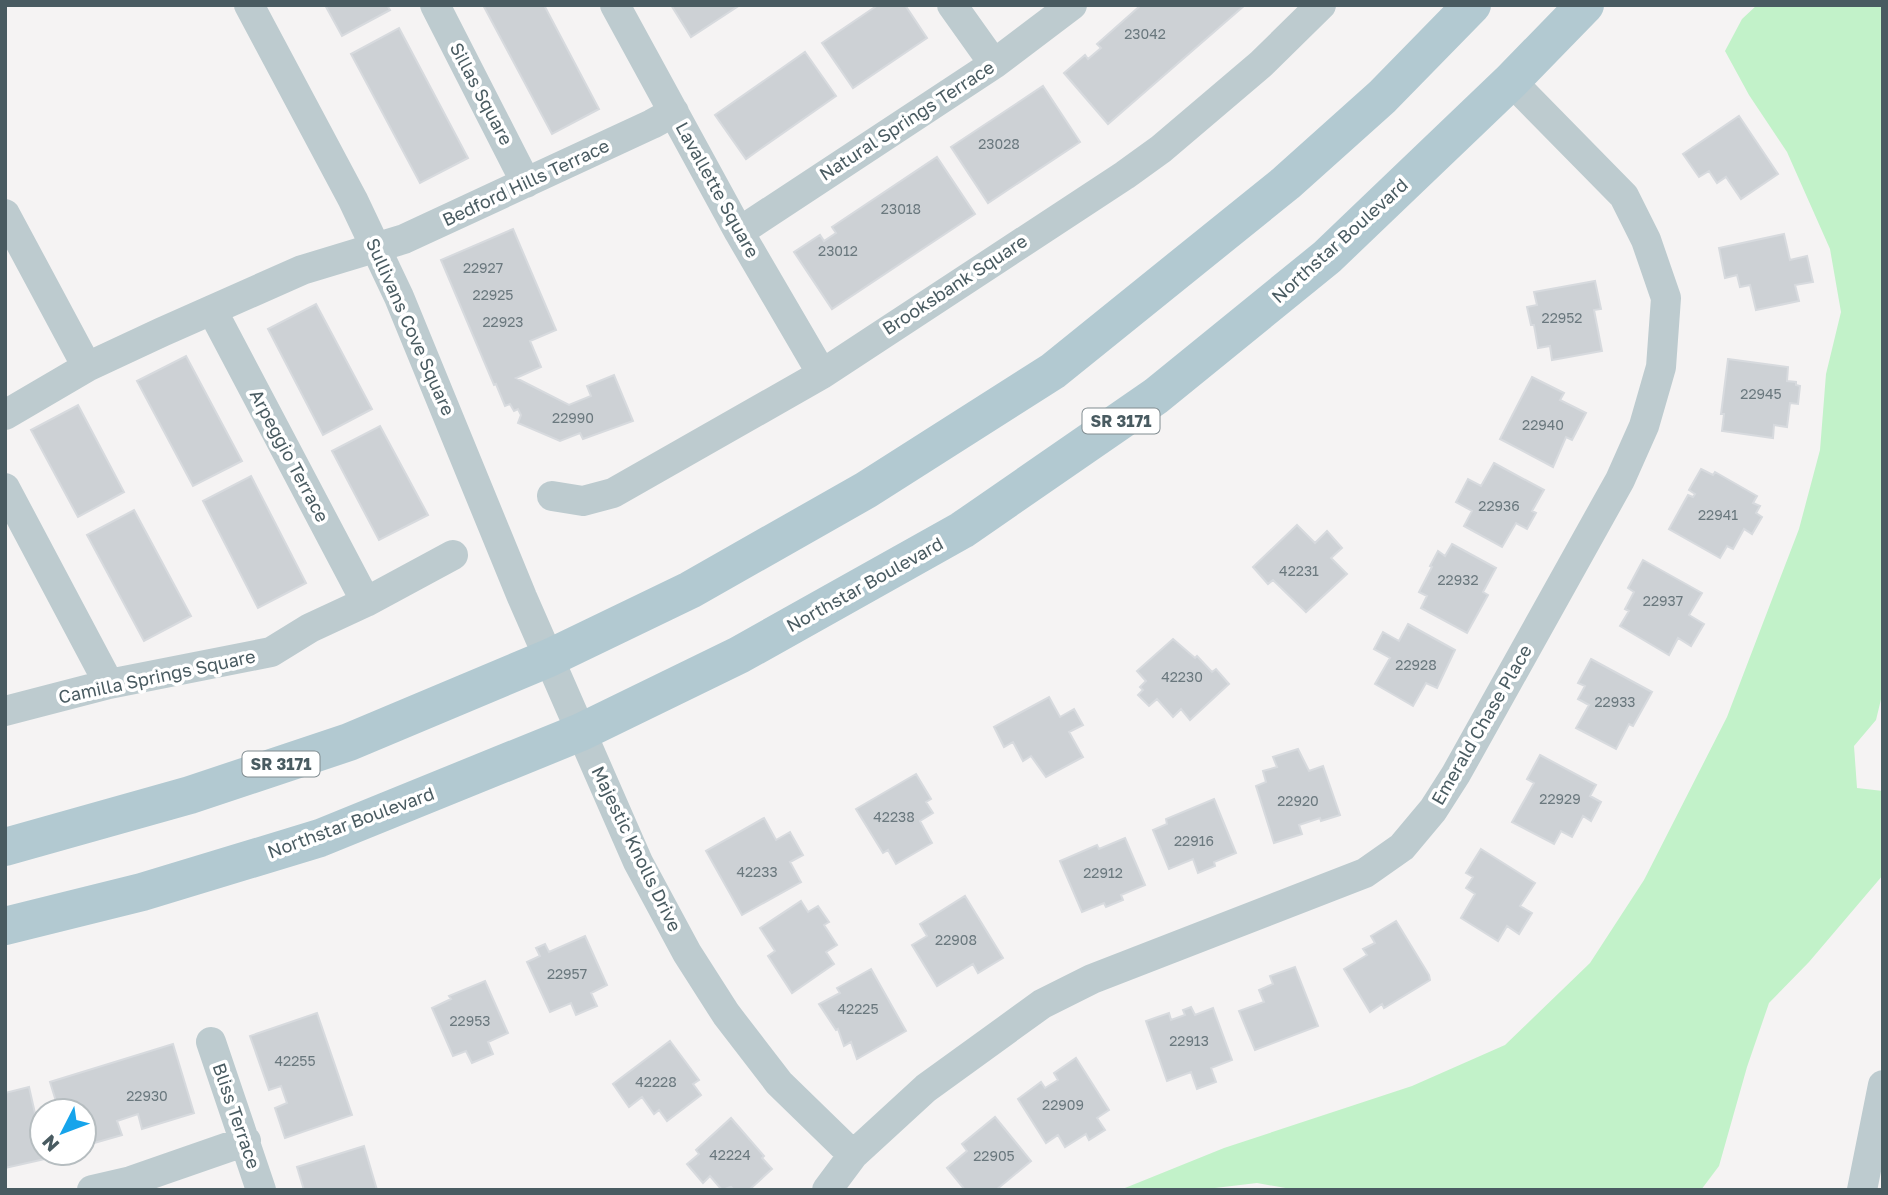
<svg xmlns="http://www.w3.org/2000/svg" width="1888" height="1195" viewBox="0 0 1888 1195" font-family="'Golos Text',sans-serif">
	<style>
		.green { fill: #c2f2c9 }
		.building { fill: #cdd1d5; stroke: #d7dade; stroke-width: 2 }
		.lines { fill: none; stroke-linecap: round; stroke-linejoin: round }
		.minor { stroke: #bdcbcf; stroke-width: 30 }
		.primary { stroke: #b2c9d1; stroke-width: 38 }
		.labels { text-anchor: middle; stroke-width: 7; stroke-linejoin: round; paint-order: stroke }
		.number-label { font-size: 14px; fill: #6a787e }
		.shield { fill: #fff; stroke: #808c90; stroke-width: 2 }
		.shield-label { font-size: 16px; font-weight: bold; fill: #495b61 }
		.street-label { font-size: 18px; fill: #495b61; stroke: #fff }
	</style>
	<rect width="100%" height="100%" fill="#f5f3f3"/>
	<!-- green -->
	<path class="green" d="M 1757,5 L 1883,5 L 1883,691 L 1876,720 L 1854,746 L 1857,788 L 1883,791 L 1883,875 L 1809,962 L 1769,1003 L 1747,1067 L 1719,1166 L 1701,1190 L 1297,1190 L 1257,1183 L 1198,1190 L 1120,1190 L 1224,1148 L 1412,1086 L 1505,1045 L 1590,963 L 1644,880 L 1727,717 L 1799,529 L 1820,450 L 1826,374 L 1841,312 L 1830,249 L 1787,152 L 1749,95 L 1725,51 L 1742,19 Z"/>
	<!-- building -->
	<path class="building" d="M 325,5 L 387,5 L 390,10 L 342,36 Z
		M 483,5 L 544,5 L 599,109 L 552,134 Z
		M 671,5 L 740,5 L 691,37 Z
		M 878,5 L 905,5 L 927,38 L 853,88 L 822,43 Z
		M 1141,5 L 1245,5 L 1108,124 L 1064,73 L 1085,55 L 1088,59 L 1101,48 L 1097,44 Z
		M 399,28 L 468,158 L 420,183 L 351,54 Z
		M 805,52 L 836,96 L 746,159 L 715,115 Z
		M 1043,86 L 1080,142 L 988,203 L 951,147 Z
		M 1739,116 L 1778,174 L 1741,199 L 1726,177 L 1717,183 L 1709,171 L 1699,177 L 1683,154 Z
		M 937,157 L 975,214 L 832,309 L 794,252 L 820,235 L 824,241 L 836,233 L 832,227 Z
		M 513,229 L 556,330 L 530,341 L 541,367 L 516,378 L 569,405 L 591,396 L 587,386 L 614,375 L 633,421 L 583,439 L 580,433 L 560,441 L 518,423 L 521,415 L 518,409 L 514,411 L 510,404 L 505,406 L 496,384 L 494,385 L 441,260 Z
		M 1784,234 L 1790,260 L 1807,256 L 1813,282 L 1795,285 L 1799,301 L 1756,310 L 1750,285 L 1740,287 L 1737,275 L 1725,278 L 1719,248 Z
		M 1595,281 L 1601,309 L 1594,310 L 1602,351 L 1552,360 L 1550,346 L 1538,348 L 1534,325 L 1531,325 L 1527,307 L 1537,305 L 1534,292 Z
		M 316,304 L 372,409 L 323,435 L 268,329 Z
		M 186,356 L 242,461 L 193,486 L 137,381 Z
		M 1728,359 L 1788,367 L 1787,381 L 1796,382 L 1796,385 L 1800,386 L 1798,404 L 1790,403 L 1787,427 L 1774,425 L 1773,438 L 1722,431 L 1724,414 L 1721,414 Z
		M 1532,377 L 1564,393 L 1560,400 L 1586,413 L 1572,440 L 1566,437 L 1553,467 L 1500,439 Z
		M 78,405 L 124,492 L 78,517 L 31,430 Z
		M 380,426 L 428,515 L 379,540 L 332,451 Z
		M 1494,463 L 1544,490 L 1532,511 L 1536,513 L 1527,529 L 1516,523 L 1502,547 L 1464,526 L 1472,511 L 1456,502 L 1468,479 L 1481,486 Z
		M 1701,469 L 1713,475 L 1715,472 L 1757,496 L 1753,503 L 1760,506 L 1756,513 L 1762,517 L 1752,534 L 1744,529 L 1733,549 L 1727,546 L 1720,558 L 1669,529 L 1688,495 L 1693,497 L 1695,494 L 1689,490 Z
		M 251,476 L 306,583 L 258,608 L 203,501 Z
		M 134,510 L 191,616 L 144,641 L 87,535 Z
		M 1297,525 L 1315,543 L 1327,531 L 1342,548 L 1331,558 L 1347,574 L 1306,612 L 1273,580 L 1268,584 L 1253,567 Z
		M 1452,544 L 1496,568 L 1483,592 L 1488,595 L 1467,633 L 1421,608 L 1427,596 L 1419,592 L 1432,567 L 1430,566 L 1438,551 L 1445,556 Z
		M 1643,560 L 1702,593 L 1689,615 L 1704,624 L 1691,646 L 1678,638 L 1669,655 L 1620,626 L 1629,611 L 1625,609 L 1634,592 L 1628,588 Z
		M 1408,624 L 1455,650 L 1437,688 L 1426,683 L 1413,706 L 1375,684 L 1390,658 L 1374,649 L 1383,632 L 1399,641 Z
		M 1173,639 L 1195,658 L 1197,656 L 1212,672 L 1216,669 L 1229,684 L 1190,720 L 1181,709 L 1173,717 L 1157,699 L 1149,706 L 1138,695 L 1143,690 L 1140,687 L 1146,681 L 1137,671 Z
		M 1591,659 L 1652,692 L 1633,726 L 1629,724 L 1616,749 L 1576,728 L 1589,705 L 1578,699 L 1585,686 L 1578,683 Z
		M 1049,697 L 1060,717 L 1074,709 L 1083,725 L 1069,732 L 1083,757 L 1046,777 L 1031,756 L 1023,761 L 1013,742 L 1004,747 L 994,727 Z
		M 1298,749 L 1309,771 L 1323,766 L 1340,815 L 1321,821 L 1320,818 L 1299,825 L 1302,834 L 1274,843 L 1256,786 L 1266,782 L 1263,771 L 1277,767 L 1273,757 Z
		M 1540,755 L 1596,785 L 1590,796 L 1601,802 L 1591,821 L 1583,816 L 1572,837 L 1561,831 L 1554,844 L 1512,822 L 1534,783 L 1527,779 Z
		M 916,774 L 931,799 L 926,802 L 933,813 L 920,821 L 932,843 L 896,864 L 888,850 L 883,853 L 856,809 Z
		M 1214,799 L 1236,853 L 1214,862 L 1215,866 L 1198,873 L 1193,859 L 1169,869 L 1153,830 L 1167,824 L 1166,819 Z
		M 764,818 L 776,840 L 790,832 L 803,855 L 790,862 L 801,882 L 742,915 L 706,851 Z
		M 1125,838 L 1145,885 L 1121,895 L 1123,900 L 1106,907 L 1104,903 L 1082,912 L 1060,861 L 1097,845 L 1099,849 Z
		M 1481,849 L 1535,883 L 1520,906 L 1532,913 L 1519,934 L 1507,926 L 1498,941 L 1461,918 L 1475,894 L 1466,888 L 1473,877 L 1466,873 Z
		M 965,896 L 1003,958 L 978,973 L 973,964 L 937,986 L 912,945 L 927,936 L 920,924 Z
		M 801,901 L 808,912 L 818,906 L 829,922 L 824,925 L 837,945 L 826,952 L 834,964 L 792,993 L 768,956 L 775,951 L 760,928 Z
		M 1396,921 L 1429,975 L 1430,980 L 1384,1008 L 1382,1004 L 1370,1012 L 1344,969 L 1367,955 L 1363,949 L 1375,943 L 1371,936 Z
		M 585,936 L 607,985 L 591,993 L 597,1006 L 576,1015 L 571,1003 L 550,1012 L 527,962 L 540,956 L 536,948 L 545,944 L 549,952 Z
		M 1295,967 L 1318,1026 L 1255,1050 L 1239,1011 L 1264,1002 L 1259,990 L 1273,984 L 1270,976 Z
		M 871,969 L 906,1031 L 857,1059 L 851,1042 L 844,1046 L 838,1029 L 836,1030 L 819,1004 L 840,993 L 837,988 Z
		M 485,981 L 508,1033 L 488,1042 L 493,1054 L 472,1063 L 466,1051 L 453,1056 L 432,1008 L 451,999 L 449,996 Z
		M 1191,1007 L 1195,1015 L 1213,1008 L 1232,1060 L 1211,1068 L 1216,1082 L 1197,1089 L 1191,1072 L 1167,1081 L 1146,1021 L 1169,1013 L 1171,1020 L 1185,1015 L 1183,1010 Z
		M 317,1013 L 352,1115 L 285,1138 L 275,1108 L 287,1103 L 281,1086 L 269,1090 L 250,1036 Z
		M 670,1041 L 699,1080 L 693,1084 L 701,1095 L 667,1121 L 659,1110 L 654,1114 L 642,1097 L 629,1107 L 613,1084 Z
		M 173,1044 L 194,1113 L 142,1129 L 138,1114 L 117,1121 L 122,1135 L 84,1146 L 84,1111 L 59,1111 L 50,1082 Z
		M 1076,1058 L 1109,1110 L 1097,1118 L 1105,1130 L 1089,1140 L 1086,1134 L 1065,1147 L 1058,1135 L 1046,1143 L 1018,1099 L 1041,1082 L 1045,1088 L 1058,1080 L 1054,1073 Z
		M 29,1087 L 42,1144 L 42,1153 L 44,1153 L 45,1159 L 5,1168 L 5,1093 Z
		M 995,1117 L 1031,1161 L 996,1190 L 965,1190 L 947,1168 L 967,1151 L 962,1144 Z
		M 731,1118 L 764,1156 L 762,1158 L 772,1169 L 749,1190 L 734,1190 L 731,1187 L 722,1190 L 710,1176 L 703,1183 L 687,1164 L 699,1154 L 696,1150 Z
		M 364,1146 L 377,1190 L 304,1190 L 297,1167 Z"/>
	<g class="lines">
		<!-- minor -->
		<path class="minor" d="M 249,5 L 353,200 L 399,297 L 522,597 L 638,862 L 687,953 L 726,1014 L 779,1083 L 853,1155
			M 435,5 L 526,183
			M 615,5 L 739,232 L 822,374
			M 952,5 L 994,64
			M 5,214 L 87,367
			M 739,232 L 994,64 L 1072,5
			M 212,310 L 366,602
			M 5,415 L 87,367 L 162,332 L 302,270 L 404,239 L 652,124 L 674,112
			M 5,488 L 109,684
			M 552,496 L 583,501 L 613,493 L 822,374 L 1125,175 L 1161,149 L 1261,64 L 1321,5
			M 5,711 L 109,684 L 271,652 L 310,628 L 366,602 L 453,555
			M 211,1042 L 261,1190
			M 92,1190 L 131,1181 L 246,1141
			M 827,1190 L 853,1155 L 926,1088 L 1042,1004 L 1092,979 L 1365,873 L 1402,847 L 1433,810 L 1456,774 L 1620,480 L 1644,426 L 1661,367 L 1666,298 L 1646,240 L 1624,196 L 1511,81
			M 1862,1190 L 1883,1085"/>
		<!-- primary -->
		<path class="primary" d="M 5,847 L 190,795 L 349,742 L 549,658 L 690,590 L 866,490 L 1053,371 L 1286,183 L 1382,97 L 1472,5
			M 5,926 L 142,892 L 320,838 L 581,732 L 739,655 L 962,530 L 1156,396 L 1327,257 L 1511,81 L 1585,5"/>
	</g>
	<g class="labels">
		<!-- number labels -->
		<g class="number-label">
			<text x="1145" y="39">23042</text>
			<text x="999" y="149">23028</text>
			<text x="901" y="214">23018</text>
			<text x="838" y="256">23012</text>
			<text x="483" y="273">22927</text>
			<text x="493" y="300">22925</text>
			<text x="1562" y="323">22952</text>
			<text x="503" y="327">22923</text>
			<text x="1761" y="399">22945</text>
			<text x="573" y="423">22990</text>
			<text x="1543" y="430">22940</text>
			<text x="1499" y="511">22936</text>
			<text x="1718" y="520">22941</text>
			<text x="1299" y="576">42231</text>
			<text x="1458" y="585">22932</text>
			<text x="1663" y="606">22937</text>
			<text x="1416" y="670">22928</text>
			<text x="1182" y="682">42230</text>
			<text x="1615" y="707">22933</text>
			<text x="1560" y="804">22929</text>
			<text x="1298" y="806">22920</text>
			<text x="894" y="822">42238</text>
			<text x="1194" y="846">22916</text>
			<text x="757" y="877">42233</text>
			<text x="1103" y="878">22912</text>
			<text x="956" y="945">22908</text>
			<text x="567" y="979">22957</text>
			<text x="858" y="1014">42225</text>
			<text x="470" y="1026">22953</text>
			<text x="1189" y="1046">22913</text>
			<text x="295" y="1066">42255</text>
			<text x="656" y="1087">42228</text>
			<text x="147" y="1101">22930</text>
			<text x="1063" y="1110">22909</text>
			<text x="730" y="1160">42224</text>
			<text x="994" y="1161">22905</text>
		</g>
		<!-- shield labels -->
		<g class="shield">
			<rect x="1082.5" y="408.5" width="77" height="25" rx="5"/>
			<rect x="242.5" y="751.5" width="77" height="25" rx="5"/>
		</g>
		<g class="shield-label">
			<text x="1121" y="427">SR 3171</text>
			<text x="281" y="770">SR 3171</text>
		</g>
		<!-- street labels -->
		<g class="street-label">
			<text transform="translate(481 94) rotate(62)" y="6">Sillas Square</text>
			<text transform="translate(907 121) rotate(-33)" y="6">Natural Springs Terrace</text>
			<text transform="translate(526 183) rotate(-25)" y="6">Bedford Hills Terrace</text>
			<text transform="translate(717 190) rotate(61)" y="6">Lavallette Square</text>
			<text transform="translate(1340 241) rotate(-42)" y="6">Northstar Boulevard</text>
			<text transform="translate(955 285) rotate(-33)" y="6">Brooksbank Square</text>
			<text transform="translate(410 327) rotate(66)" y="6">Sullivans Cove Square</text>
			<text transform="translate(289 456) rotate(62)" y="6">Arpeggio Terrace</text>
			<text transform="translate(865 585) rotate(-29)" y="6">Northstar Boulevard</text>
			<text transform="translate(157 677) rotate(-12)" y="6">Camilla Springs Square</text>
			<text transform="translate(1482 725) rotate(-60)" y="6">Emerald Chase Place</text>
			<text transform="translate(351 823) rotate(-20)" y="6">Northstar Boulevard</text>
			<text transform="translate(636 849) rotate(64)" y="6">Majestic Knolls Drive</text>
			<text transform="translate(236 1116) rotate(71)" y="6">Bliss Terrace</text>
		</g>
	</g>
	<!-- border -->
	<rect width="1888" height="1195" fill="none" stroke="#495b61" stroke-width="14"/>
	<!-- north arrow -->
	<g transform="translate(63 1132) rotate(228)"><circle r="33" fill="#ffffff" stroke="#b6bdc0" stroke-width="2"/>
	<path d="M0-5L12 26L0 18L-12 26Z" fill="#16a4eb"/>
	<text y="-10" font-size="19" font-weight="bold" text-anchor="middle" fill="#495b61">N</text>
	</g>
</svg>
